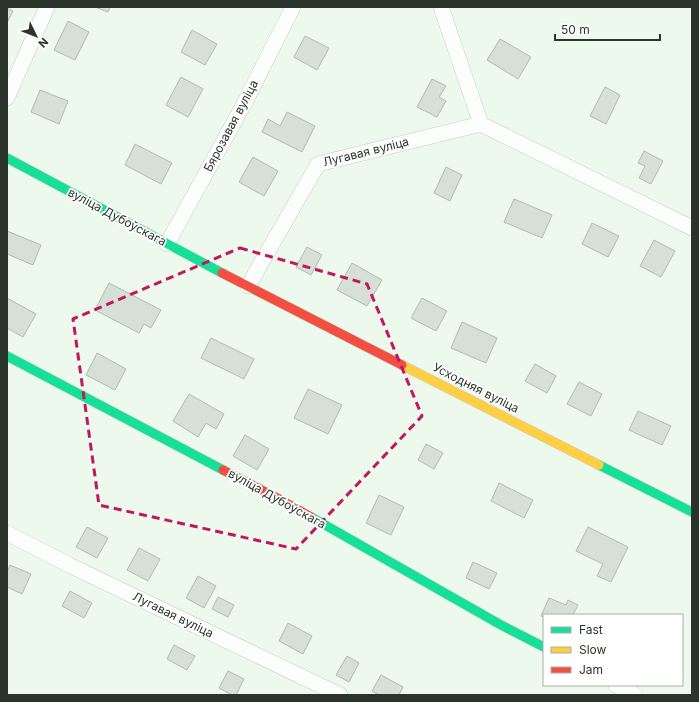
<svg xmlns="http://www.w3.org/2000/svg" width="699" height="702" viewBox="0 0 699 702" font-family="Inter,sans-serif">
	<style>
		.building { fill: #d6e0d6; stroke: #b1bbb1 }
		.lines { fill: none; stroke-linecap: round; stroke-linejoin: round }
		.street-casing { stroke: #c3cec3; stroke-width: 16 }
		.fast-casing { stroke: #c3cec3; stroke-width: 10 }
		.slow-casing { stroke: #c3cec3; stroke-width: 10 }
		.jam-casing { stroke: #c3cec3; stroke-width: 10 }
		.street { stroke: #fcfefc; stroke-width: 15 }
		.fast { stroke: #16e098; stroke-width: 9 }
		.slow { stroke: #ffcf43; stroke-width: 9 }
		.jam { stroke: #f24e42; stroke-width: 9 }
		.marked { fill: none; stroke: #c2185b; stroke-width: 3; stroke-dasharray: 8 5; stroke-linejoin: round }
		.labels { text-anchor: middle; stroke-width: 3.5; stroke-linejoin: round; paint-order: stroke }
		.street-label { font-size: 12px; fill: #2b342b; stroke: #fff }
	</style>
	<rect width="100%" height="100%" fill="#ecf9ec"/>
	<!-- building -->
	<path class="building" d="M 95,7 L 110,7 L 108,12 Z
		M 7,8 L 13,11 L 7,23 Z
		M 68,21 L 89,32 L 75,60 L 54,50 Z
		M 192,30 L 217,44 L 205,65 L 181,52 Z
		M 305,36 L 329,48 L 317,70 L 294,57 Z
		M 500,39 L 531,57 L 518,79 L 487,60 Z
		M 181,77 L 203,89 L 188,117 L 166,105 Z
		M 432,79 L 446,86 L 439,97 L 446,101 L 437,117 L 417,107 Z
		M 605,87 L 620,95 L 606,124 L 590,116 Z
		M 40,90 L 68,101 L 59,124 L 31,112 Z
		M 287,112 L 315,126 L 302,152 L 262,132 L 268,119 L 280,126 Z
		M 135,144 L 172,163 L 161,184 L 125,165 Z
		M 644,151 L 663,161 L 651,184 L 639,178 L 645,166 L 638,163 Z
		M 253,157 L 278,171 L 264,196 L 239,182 Z
		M 446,167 L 462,175 L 450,201 L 434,193 Z
		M 514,199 L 552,215 L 542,238 L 504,222 Z
		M 592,223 L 619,236 L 608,257 L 582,244 Z
		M 7,231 L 41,245 L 33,265 L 7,254 Z
		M 654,240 L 675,251 L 661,277 L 640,266 Z
		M 307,247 L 322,255 L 311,275 L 296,267 Z
		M 352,263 L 382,280 L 367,306 L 337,290 Z
		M 109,283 L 161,310 L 151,328 L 144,324 L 139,333 L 95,310 Z
		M 7,298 L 36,314 L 23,337 L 7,328 Z
		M 422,298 L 447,311 L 436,331 L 411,318 Z
		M 462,322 L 497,338 L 486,363 L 451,348 Z
		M 211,338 L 254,359 L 244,379 L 201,358 Z
		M 97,353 L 126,369 L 115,390 L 86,375 Z
		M 535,364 L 556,376 L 547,393 L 525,381 Z
		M 579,382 L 602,394 L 591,416 L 567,404 Z
		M 308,389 L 342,405 L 328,434 L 294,418 Z
		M 189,394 L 224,414 L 216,429 L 206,423 L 198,437 L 173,421 Z
		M 638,411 L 671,426 L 662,445 L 629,430 Z
		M 245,435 L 269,449 L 257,470 L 233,456 Z
		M 426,444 L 443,453 L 434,469 L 418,460 Z
		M 499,483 L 533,500 L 524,518 L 491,501 Z
		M 379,495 L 404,507 L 391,535 L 366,523 Z
		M 87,527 L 108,538 L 97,558 L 76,547 Z
		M 588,527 L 628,547 L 611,582 L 597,576 L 603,564 L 576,551 Z
		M 139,548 L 160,559 L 148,581 L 127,570 Z
		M 473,562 L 497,573 L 489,589 L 466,578 Z
		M 10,565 L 31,574 L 22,594 L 7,587 L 7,572 Z
		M 198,576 L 216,586 L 204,608 L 186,598 Z
		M 70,591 L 92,603 L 84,618 L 62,606 Z
		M 218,597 L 234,605 L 228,617 L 212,609 Z
		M 549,598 L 566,605 L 568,600 L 578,605 L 573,615 L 544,615 L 544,617 L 541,616 Z
		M 288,623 L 312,636 L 303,654 L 279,641 Z
		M 174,645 L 195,656 L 187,670 L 167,659 Z
		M 347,656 L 359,663 L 349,682 L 336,675 Z
		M 228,671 L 244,679 L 236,695 L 232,695 L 219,688 Z
		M 381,675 L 403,687 L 399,695 L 379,695 L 372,691 Z"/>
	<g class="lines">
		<!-- street casing -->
		<g class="street-casing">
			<path id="street" d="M 7,98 L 47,7
				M 481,124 L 692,228
				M 167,244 L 244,104 L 293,7
				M 248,286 L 318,164 L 481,124 L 441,7
				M 7,533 L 71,566 L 340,695
				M 616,685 L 635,695"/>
		</g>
		<!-- fast casing -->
		<g class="fast-casing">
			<path id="fast" d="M 7,158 L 222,273
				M 7,356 L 223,470
				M 599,465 L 692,512
				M 311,517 L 501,625 L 544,647"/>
		</g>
		<!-- slow casing -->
		<g class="slow-casing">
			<path id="slow" d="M 402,365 L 599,465"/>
		</g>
		<!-- jam casing -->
		<g class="jam-casing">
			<path id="jam" d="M 222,273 L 402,365
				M 223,470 L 279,499 L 311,517"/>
		</g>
		<!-- street -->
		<use href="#street" class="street"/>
		<!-- fast -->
		<use href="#fast" class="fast"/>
		<!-- slow -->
		<use href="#slow" class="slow"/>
		<!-- jam -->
		<use href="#jam" class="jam"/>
	</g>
	<!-- marked area -->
	<path class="marked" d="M 240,248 L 367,284 L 422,416 L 296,549 L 99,505 L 73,319 Z"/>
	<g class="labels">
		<!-- street labels -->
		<g class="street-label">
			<text transform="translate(231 126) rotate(-62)" y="4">Бярозавая вуліца</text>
			<text transform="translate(366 152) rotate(-14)" y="4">Лугавая вуліца</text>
			<text transform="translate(117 217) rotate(28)" y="4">вуліца Дубоўскага</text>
			<text transform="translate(476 388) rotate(27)" y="4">Усходняя вуліца</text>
			<text transform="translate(277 499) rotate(29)" y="4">вуліца Дубоўскага</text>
			<text transform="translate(173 615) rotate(26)" y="4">Лугавая вуліца</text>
		</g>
	</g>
	<!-- border -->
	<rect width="699" height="702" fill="none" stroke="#2b342b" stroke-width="16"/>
	<!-- legend -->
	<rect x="543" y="614" width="140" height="72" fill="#ffffff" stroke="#aaaeaa"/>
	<rect x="551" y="627" width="20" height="6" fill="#16e098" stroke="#aaaeaa"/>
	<text x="579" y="634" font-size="12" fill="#2b342b">Fast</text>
	<rect x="551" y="647" width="20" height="6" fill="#ffcf43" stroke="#aaaeaa"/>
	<text x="579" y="654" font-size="12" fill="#2b342b">Slow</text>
	<rect x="551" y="667" width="20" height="6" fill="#f24e42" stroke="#aaaeaa"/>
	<text x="579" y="674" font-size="12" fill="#2b342b">Jam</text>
	<!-- north arrow -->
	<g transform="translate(36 36) rotate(133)" stroke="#ffffff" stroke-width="3" paint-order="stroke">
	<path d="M0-3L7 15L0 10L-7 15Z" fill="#2b342b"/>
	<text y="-6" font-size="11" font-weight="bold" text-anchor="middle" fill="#2b342b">N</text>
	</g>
	<!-- scale -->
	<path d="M555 34v6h105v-6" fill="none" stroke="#2b342b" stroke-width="2"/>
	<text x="561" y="34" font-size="12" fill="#2b342b" stroke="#ffffff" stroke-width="3" paint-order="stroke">50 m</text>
</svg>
